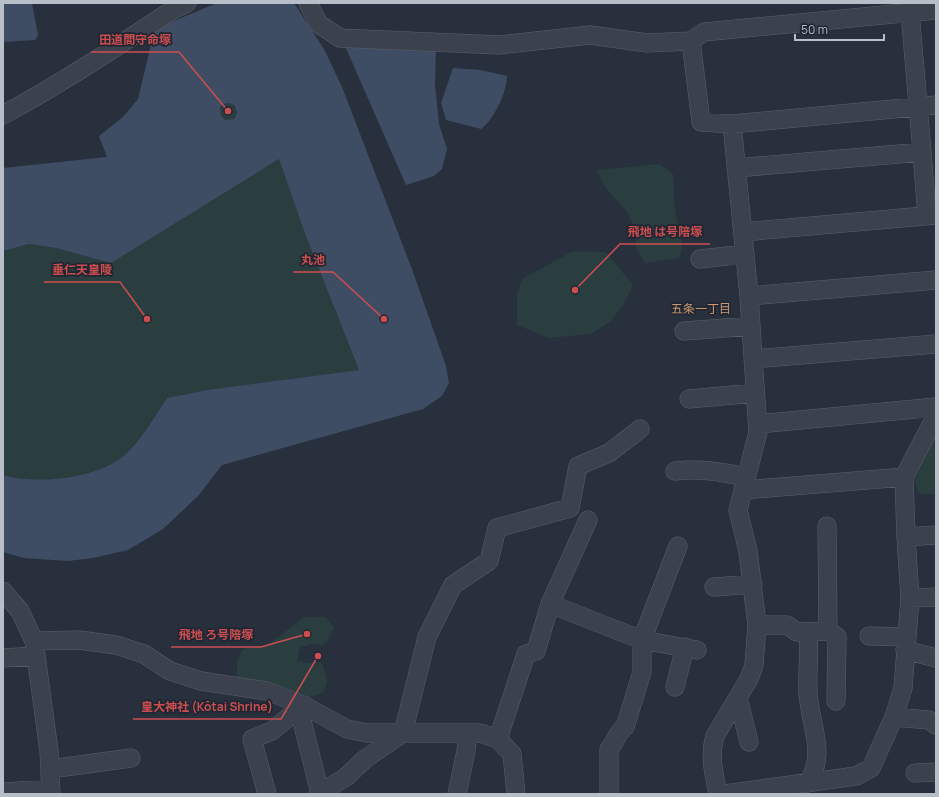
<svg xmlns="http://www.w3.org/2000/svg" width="939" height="797" viewBox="0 0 939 797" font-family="Manrope,'Noto Sans JP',sans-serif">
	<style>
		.green { fill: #2a3d3f }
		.water { fill: #3f4d64; fill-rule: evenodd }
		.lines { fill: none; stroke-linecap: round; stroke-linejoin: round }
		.minor-casing { stroke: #59606b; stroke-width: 19 }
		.minor { stroke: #3b424e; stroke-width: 18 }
		.labels { text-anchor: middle; stroke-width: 3.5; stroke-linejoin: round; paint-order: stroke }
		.neighbourhood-label { font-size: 12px; fill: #cb9a70; stroke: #202733 }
		.leader { fill: none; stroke: #ce4e50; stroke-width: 1.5 }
		.callout-dot { fill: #ce4e50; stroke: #202733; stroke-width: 1.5 }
		.callout-label { font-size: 12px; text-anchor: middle; font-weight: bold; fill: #ce4e50; stroke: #202733; stroke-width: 3.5; stroke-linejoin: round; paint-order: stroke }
	</style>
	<rect width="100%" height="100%" fill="#28303d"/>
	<!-- green -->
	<path class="green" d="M219 112a9 9 0 1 1 18 0a9 9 0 1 1-18 0Z
		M 279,159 L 304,231 L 359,370 L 207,390 L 167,398 C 155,416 143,436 128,452 C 102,479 37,485 3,475 L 3,251 L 29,244 L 56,248 L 111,262 Z
		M 660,164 L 673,174 C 674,185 674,197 675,208 C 676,225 687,241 679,258 L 645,263 L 636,248 L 636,230 L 627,212 L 604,186 L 597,170 Z
		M 573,251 L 606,252 L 633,285 L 623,305 L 611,321 L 591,334 L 549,338 L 517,325 L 517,295 L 522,279 Z
		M 936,434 L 936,494 L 919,494 L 914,479 Z
		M 304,617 L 325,617 L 334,628 L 328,640 L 322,645 L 310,644 L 300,648 L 297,661 L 309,663 L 322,662 L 327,682 L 324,692 L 309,698 C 283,686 265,682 237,680 L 237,660 L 243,649 L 268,645 Z"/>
	<!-- water -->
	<path class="water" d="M 3,3 L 32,3 L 38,35 L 35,40 L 3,42 Z
		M 217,3 L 294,3 L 324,49 L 342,87 L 413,272 L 446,366 L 449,383 L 442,396 L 423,409 L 222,465 L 198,496 L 163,529 L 128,550 L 93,558 L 68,561 L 24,558 L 3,552 L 3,475 C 37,485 102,479 128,452 C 143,437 155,416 167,398 L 207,390 L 359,370 L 304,231 L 279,159 L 111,263 L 56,248 L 29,244 L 3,251 L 3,168 L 107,157 L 99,136 L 123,117 L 138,99 L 154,32 L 164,25 ZM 230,103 L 235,106 L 237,113 L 234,119 L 225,120 L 221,116 L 220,108 L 223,104 Z
		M 345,46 L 436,48 L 435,85 L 439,124 L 447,149 L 442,169 L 434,176 L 406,185 Z
		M 453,68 L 480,70 L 507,76 C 507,91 494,120 481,129 L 446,120 L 441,103 Z"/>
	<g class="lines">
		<!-- minor casing -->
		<g class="minor-casing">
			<path id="minor" d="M 308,3 L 319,24 L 340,38 L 499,45 L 590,35 L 647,43 L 691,41 L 704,32 L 936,10
				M 910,12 L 922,152
				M 691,41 L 701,122 L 732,124 L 936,105
				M 3,115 C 62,83 118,46 174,9 L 187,3
				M 736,168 L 922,152 L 927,216
				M 743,232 L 936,215
				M 700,259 L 745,254
				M 749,296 L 936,280
				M 684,331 L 751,326
				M 754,359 L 936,344
				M 689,399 L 755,393
				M 758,424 L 936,407
				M 675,471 C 700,468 722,472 746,477
				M 743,490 L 904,477
				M 906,537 L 936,535
				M 678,546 L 642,640 L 697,650
				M 714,587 L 753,584
				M 3,591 L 20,611 L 34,641 L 49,751 L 51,794
				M 910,598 L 936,597
				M 550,604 L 642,640 L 642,672 L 625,727 C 617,732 616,742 609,749 L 609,794
				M 757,625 L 787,625 L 797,632 L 828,631 L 827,526
				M 828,631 L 837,637 L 836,701
				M 808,632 C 810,652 807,673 808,693 C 810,725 827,753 808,783
				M 869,636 L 906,637
				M 34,641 L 79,640 L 116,645 L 144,654 L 170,671 L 201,681 L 267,691 L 303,705 L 347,729 L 367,733 L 480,733 L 498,739 L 512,754 L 516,794
				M 905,650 L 936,658
				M 3,658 L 36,656
				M 675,687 L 685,647
				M 738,698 L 749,742
				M 299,709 L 320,793
				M 894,717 L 929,720 L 936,725
				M 498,739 L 526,654 L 536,651 L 550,604 L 588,520
				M 50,769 L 131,758
				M 915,773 L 936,772
				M 3,792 L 51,789
				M 267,794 L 252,739 L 272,731 L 303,705
				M 318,794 L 346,777 L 365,759 L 403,733 L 427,637 L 453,585 L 489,561 L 497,528 L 570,508 L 578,466 L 609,453 L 640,429
				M 457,794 L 466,751 L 468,733
				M 718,794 C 714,774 709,756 715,736 L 749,679 L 754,665 L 757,625 L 748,551 L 738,510 L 758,432 L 749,296 L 732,124
				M 725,794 L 856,776 L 871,768 L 894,717 L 903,688 L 910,598 L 906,537 L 904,477 L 936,416"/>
		</g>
		<!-- minor -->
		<use href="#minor" class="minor"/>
	</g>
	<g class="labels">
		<!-- neighbourhood labels -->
		<g class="neighbourhood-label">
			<text x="701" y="313">五条一丁目</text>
		</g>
	</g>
	<!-- callouts -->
	<path class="leader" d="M228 111L179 52H91M575 290L620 244H710M384 319L333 272H293M147 319L120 282H44M307 634L261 647H171M318 656L281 719H133"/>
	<g class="callout-dot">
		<circle cx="228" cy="111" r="4"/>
		<circle cx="575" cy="290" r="4"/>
		<circle cx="384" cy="319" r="4"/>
		<circle cx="147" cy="319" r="4"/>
		<circle cx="307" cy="634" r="4"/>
		<circle cx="318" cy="656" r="4"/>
	</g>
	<g class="callout-label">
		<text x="135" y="44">田道間守命塚</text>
		<text x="665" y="236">飛地 は号陪塚</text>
		<text x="313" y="264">丸池</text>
		<text x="82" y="274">垂仁天皇陵</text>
		<text x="216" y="639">飛地 ろ号陪塚</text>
		<text x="207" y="711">皇大神社 (Kōtai Shrine)</text>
	</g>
	<!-- border -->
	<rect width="939" height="797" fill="none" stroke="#b8bec8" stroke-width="8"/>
	<!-- scale -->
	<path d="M795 34v6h89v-6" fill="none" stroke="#b8bec8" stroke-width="2"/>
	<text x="801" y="34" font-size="12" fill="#b8bec8" stroke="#202733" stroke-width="3" paint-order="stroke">50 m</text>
</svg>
